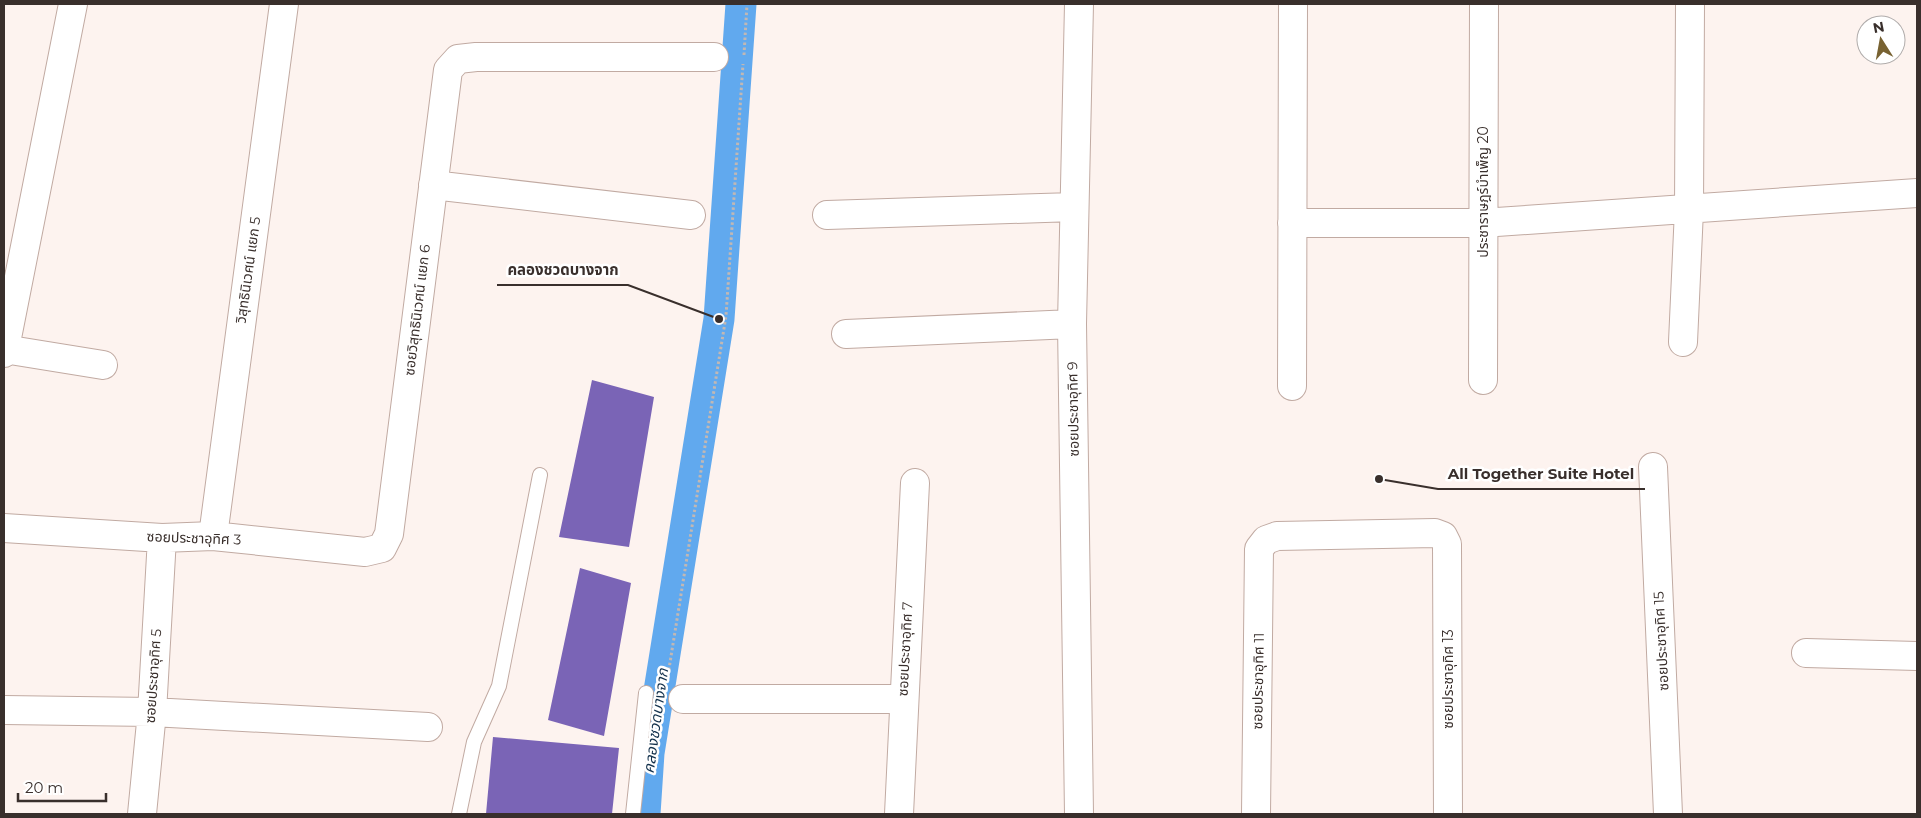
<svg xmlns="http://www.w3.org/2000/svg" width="1921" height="818" viewBox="0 0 1921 818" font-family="Montserrat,'Noto Sans Thai',sans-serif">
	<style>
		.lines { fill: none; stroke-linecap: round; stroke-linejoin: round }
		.canal { stroke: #61a9ee; stroke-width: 31 }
		.building { fill: #7a64b6 }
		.lane-casing { stroke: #c1aaa2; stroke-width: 16 }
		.street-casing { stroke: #c1aaa2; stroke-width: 30 }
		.path { stroke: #c2b8b4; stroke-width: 3; stroke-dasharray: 2.5 2.5; stroke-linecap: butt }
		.lane { stroke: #fff; stroke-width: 14 }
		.street { stroke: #fff; stroke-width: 28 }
		.labels { text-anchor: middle; stroke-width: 5; stroke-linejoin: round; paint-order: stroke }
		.street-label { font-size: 14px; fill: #392f2c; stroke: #fff }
		.water-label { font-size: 15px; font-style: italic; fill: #13314c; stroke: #fff }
		.leader { fill: none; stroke: #392f2c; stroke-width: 2 }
		.callout-dot { fill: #392f2c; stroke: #fff; stroke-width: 2 }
		.callout-label { font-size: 15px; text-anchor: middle; font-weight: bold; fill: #392f2c; stroke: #fff; stroke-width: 5; stroke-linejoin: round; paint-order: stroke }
	</style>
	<rect width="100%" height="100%" fill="#fdf3ef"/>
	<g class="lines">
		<!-- canal -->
		<path class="canal" d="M 645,814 L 649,753 L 719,319 L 741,4"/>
	</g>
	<!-- building -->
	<path class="building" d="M 592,380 L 654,397 L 629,547 L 559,537 Z
		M 580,568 L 631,583 L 604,736 L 548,720 Z
		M 493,737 L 619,748 L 612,814 L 486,814 Z"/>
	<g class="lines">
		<!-- lane casing -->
		<g class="lane-casing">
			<path id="lane" d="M 459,814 L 474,742 L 499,686 L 540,475
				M 633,814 L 646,693"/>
		</g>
		<!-- street casing -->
		<g class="street-casing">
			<path id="street" d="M 1079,4 L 1072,324 L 1079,814
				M 433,185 L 691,215
				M 827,215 L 1074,207
				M 1292,223 L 1482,223 L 1917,193
				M 846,334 L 1072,324
				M 1683,342 L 1689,210 L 1690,4
				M 4,349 L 103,365
				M 4,353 L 73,4
				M 1483,380 L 1484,4
				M 1292,386 L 1293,4
				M 1653,467 L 1668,814
				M 4,528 L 162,538 L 213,536 L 365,552 L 382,548 L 389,534 L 448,70 L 458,59 L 476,57 L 714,57
				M 213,536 L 284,4
				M 1806,653 L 1917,656
				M 683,699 L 903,699
				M 4,710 L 152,712 L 428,727
				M 142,814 L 152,712 L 162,538
				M 899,814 L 915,483
				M 1256,814 L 1259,549 L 1266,540 L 1277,536 L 1435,533 L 1443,536 L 1447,544 L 1448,814"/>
		</g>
		<!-- path -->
		<path class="path" d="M 744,55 L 747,4
			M 668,675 L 726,316 L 743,64"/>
		<!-- lane -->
		<use href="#lane" class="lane"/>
		<!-- street -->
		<use href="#street" class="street"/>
	</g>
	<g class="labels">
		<!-- street labels -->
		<g class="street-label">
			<text transform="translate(1483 192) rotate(-90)" y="5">ประชาราษฎร์บำเพ็ญ 20</text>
			<text transform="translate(248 270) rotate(-82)" y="5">วิสุทธินิเวศน์ แยก 5</text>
			<text transform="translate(417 310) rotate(-83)" y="5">ซอยวิสุทธินิเวศน์ แยก 6</text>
			<text transform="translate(1073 409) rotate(-91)" y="5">ซอยประชาอุทิศ 9</text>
			<text transform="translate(194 538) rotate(2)" y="5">ซอยประชาอุทิศ 3</text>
			<text transform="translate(1661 641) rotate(-93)" y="5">ซอยประชาอุทิศ 15</text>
			<text transform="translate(905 649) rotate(-87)" y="5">ซอยประชาอุทิศ 7</text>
			<text transform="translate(153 676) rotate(-86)" y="5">ซอยประชาอุทิศ 5</text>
			<text transform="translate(1448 679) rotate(-90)" y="5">ซอยประชาอุทิศ 13</text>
			<text transform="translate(1258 681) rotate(-89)" y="5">ซอยประชาอุทิศ 11</text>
		</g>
		<!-- water labels -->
		<g class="water-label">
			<text transform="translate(656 721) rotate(-82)" y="5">คลองชวดบางจาก</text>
		</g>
	</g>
	<!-- callouts -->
	<path class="leader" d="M719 319L628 285H497M1379 479L1438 489H1645"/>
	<g class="callout-dot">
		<circle cx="719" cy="319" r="5"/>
		<circle cx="1379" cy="479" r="5"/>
	</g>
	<g class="callout-label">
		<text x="563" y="275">คลองชวดบางจาก</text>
		<text x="1541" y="479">All Together Suite Hotel</text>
	</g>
	<!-- border -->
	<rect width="1921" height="818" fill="none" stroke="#392f2c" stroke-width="10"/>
	<!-- north arrow -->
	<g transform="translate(1881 40) rotate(349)"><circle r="24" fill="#ffffff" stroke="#b0acab"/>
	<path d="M0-4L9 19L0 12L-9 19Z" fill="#786232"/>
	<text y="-8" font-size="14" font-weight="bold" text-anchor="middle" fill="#392f2c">N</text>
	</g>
	<!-- scale -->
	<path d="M18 793v8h88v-8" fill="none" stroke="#392f2c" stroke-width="2.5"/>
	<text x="25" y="793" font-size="15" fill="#392f2c" stroke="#ffffff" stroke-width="4" paint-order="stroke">20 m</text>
</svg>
